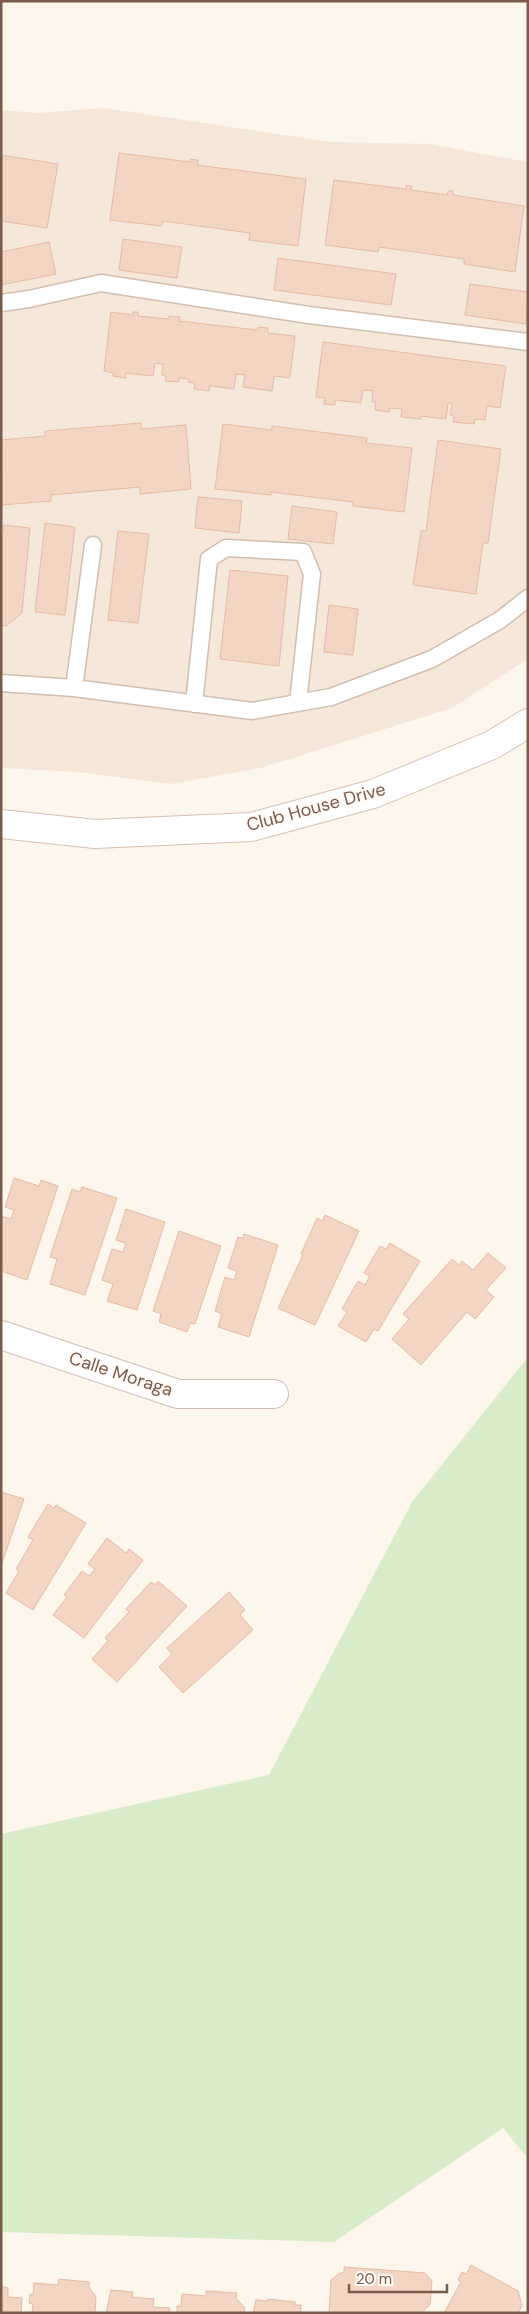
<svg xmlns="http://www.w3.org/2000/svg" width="529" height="2314" viewBox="0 0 529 2314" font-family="'DM Sans',sans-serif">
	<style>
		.residential { fill: #f5e8da }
		.green { fill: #d8ecc9 }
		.building { fill: #f3d5c3; stroke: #e6bba3 }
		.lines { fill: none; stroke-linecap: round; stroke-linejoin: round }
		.lane-casing { stroke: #d1beb0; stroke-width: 19 }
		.street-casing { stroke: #d1beb0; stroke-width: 30 }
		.secondary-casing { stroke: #d6c0b0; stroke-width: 30 }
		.lane { stroke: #fff; stroke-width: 16 }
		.street { stroke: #fff; stroke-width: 28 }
		.secondary { stroke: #fff; stroke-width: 28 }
		.labels { text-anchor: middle; stroke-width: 4; stroke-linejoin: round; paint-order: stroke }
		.street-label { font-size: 18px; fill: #7a5c4d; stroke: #fffaf3 }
	</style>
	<rect width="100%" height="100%" fill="#fdf6ec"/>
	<!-- residential -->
	<path class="residential" d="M 104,108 L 331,142 L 429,144 L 528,162 L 528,659 L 452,708 L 261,768 L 170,784 L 78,772 L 1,768 L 1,110 L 37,113 Z"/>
	<!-- green -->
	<path class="green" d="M 528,1357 L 528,2159 L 503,2128 L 334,2242 L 1,2232 L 1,1834 L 269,1775 L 412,1502 Z"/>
	<!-- building -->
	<path class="building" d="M 119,153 L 190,162 L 190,159 L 198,160 L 197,165 L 306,179 L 298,246 L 249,240 L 250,233 L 163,221 L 162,226 L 110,220 Z
		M 1,155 L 58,164 L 47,228 L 1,221 Z
		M 334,180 L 406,189 L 406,185 L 412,186 L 411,190 L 447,195 L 448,191 L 453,191 L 453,195 L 524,206 L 515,272 L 464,264 L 464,259 L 379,247 L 378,252 L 325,245 Z
		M 123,239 L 182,247 L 177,278 L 119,270 Z
		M 49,242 L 56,274 L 1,285 L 1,252 Z
		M 278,258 L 396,274 L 391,305 L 274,290 Z
		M 470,284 L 528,292 L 526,324 L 465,315 Z
		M 111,312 L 133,315 L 133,312 L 138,312 L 138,316 L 168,319 L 169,316 L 180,317 L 179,321 L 257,330 L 258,327 L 268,328 L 268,333 L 295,336 L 290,378 L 274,376 L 272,391 L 243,387 L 245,375 L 236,374 L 234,389 L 210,386 L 209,391 L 194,389 L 195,383 L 188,382 L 189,379 L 179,378 L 179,382 L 165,381 L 166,376 L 162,375 L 163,364 L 155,363 L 153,376 L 126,373 L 126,378 L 113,376 L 114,373 L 104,371 Z
		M 323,342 L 506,366 L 500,408 L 487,406 L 485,420 L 475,419 L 474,424 L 453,422 L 454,416 L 450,415 L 452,403 L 448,403 L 446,419 L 421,416 L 421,419 L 401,417 L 402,409 L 389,408 L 389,412 L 375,410 L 376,402 L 372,402 L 373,391 L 363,390 L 361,403 L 335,400 L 335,405 L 324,404 L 325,398 L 316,397 Z
		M 141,423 L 141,429 L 186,425 L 191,489 L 140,494 L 140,487 L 51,495 L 51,501 L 2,505 L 1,440 L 45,436 L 45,431 Z
		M 223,424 L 272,430 L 272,426 L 367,438 L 366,443 L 412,448 L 404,512 L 353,506 L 353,502 L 271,492 L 271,495 L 215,489 Z
		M 438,440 L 501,449 L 488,543 L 483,543 L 476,594 L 413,585 L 421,531 L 426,531 Z
		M 198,497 L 242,501 L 239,533 L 195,528 Z
		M 292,506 L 337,512 L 333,544 L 288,539 Z
		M 45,523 L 75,527 L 65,615 L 35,612 Z
		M 4,525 L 30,528 L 22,613 L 6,626 L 1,625 L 1,532 L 4,532 Z
		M 118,531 L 149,534 L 138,623 L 108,620 Z
		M 230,570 L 288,576 L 279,666 L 220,659 Z
		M 329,605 L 358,609 L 353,655 L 324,652 Z
		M 14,1178 L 39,1186 L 41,1180 L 58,1186 L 27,1280 L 1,1271 L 1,1216 L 11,1219 L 14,1210 L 5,1207 Z
		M 82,1187 L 117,1198 L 85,1295 L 50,1284 L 57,1259 L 50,1257 L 72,1189 L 80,1192 Z
		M 126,1209 L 165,1222 L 137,1310 L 107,1301 L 113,1284 L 102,1280 L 112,1249 L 123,1252 L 126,1243 L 116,1240 Z
		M 325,1215 L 359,1231 L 315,1325 L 278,1308 L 303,1255 L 301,1254 L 317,1218 L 322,1221 Z
		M 179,1231 L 221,1246 L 195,1324 L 190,1323 L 187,1332 L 159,1322 L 161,1314 L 153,1311 Z
		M 244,1234 L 278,1245 L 249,1337 L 218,1327 L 222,1314 L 215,1311 L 225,1277 L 234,1280 L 237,1271 L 228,1268 L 238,1237 L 243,1238 Z
		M 390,1243 L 420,1261 L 378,1331 L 374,1329 L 366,1342 L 338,1326 L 347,1312 L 342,1309 L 358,1281 L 365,1285 L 370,1276 L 364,1273 L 380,1246 L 386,1249 Z
		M 488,1253 L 506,1268 L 486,1290 L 494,1297 L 475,1319 L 467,1312 L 421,1365 L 392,1339 L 409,1319 L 403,1314 L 452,1259 L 459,1265 L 462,1261 L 473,1270 Z
		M 1,1492 L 24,1499 L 1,1566 Z
		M 48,1504 L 54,1508 L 56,1505 L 86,1523 L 33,1610 L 6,1593 L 19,1571 L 16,1569 L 33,1540 L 28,1537 Z
		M 107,1538 L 126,1553 L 129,1549 L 143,1560 L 84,1638 L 53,1615 L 67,1597 L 64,1595 L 82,1571 L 89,1576 L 95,1569 L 88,1564 Z
		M 158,1581 L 187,1606 L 117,1682 L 92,1659 L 108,1641 L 105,1638 L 129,1612 L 126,1609 L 151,1582 L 155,1585 Z
		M 229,1592 L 245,1610 L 240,1615 L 253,1630 L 183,1693 L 159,1667 L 172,1654 L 167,1648 Z
		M 471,2265 L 518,2291 L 522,2305 L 518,2313 L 444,2313 L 461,2282 L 458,2280 L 462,2272 L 466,2274 Z
		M 344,2267 L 425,2273 L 432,2281 L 430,2305 L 421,2313 L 329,2313 L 331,2280 L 340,2273 L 344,2273 Z
		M 59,2279 L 89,2282 L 89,2287 L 96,2297 L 95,2313 L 32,2313 L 33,2304 L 29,2303 L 30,2294 L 33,2295 L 34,2283 L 58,2285 Z
		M 1,2286 L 8,2288 L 8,2297 L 22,2298 L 21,2313 L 1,2313 Z
		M 111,2290 L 133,2292 L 132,2297 L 154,2299 L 153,2307 L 170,2308 L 169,2313 L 106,2313 Z
		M 206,2291 L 237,2293 L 236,2298 L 245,2308 L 244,2313 L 177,2313 L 177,2306 L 181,2306 L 182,2294 L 206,2296 Z
		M 268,2299 L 295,2302 L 295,2305 L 301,2305 L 301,2312 L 304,2313 L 253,2313 L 256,2300 L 267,2301 Z"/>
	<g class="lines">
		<!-- lane casing -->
		<g class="lane-casing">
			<path id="lane" d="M 1,303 L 29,299 L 101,283 L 309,315 L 528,342
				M 1,683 L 74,688 L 252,711 L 331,697 L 432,659 L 500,620 L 528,598
				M 74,688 L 93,545
				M 194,704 L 209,559 L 226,548 L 303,552 L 312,574 L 298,703"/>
		</g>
		<!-- street casing -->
		<g class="street-casing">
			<path id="street" d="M 1,1335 L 178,1394 L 274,1394"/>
		</g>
		<!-- secondary casing -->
		<g class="secondary-casing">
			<path id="secondary" d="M 1,824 L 95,834 L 251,827 L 373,794 L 492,745 L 528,723"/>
		</g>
		<!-- lane -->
		<use href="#lane" class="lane"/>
		<!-- street -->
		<use href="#street" class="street"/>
		<!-- secondary -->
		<use href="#secondary" class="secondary"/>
	</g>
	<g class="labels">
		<!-- street labels -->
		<g class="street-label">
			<text transform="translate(316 807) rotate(-15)" y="6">Club House Drive</text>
			<text transform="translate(121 1374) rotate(18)" y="6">Calle Moraga</text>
		</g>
	</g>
	<!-- border -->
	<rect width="529" height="2314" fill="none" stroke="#7a5c4d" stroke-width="5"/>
	<!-- scale -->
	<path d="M349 2284v8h98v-8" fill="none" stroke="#7a5c4d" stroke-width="2.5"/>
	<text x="356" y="2284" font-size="15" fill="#7a5c4d" stroke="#fffaf3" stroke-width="4" paint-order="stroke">20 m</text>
</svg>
